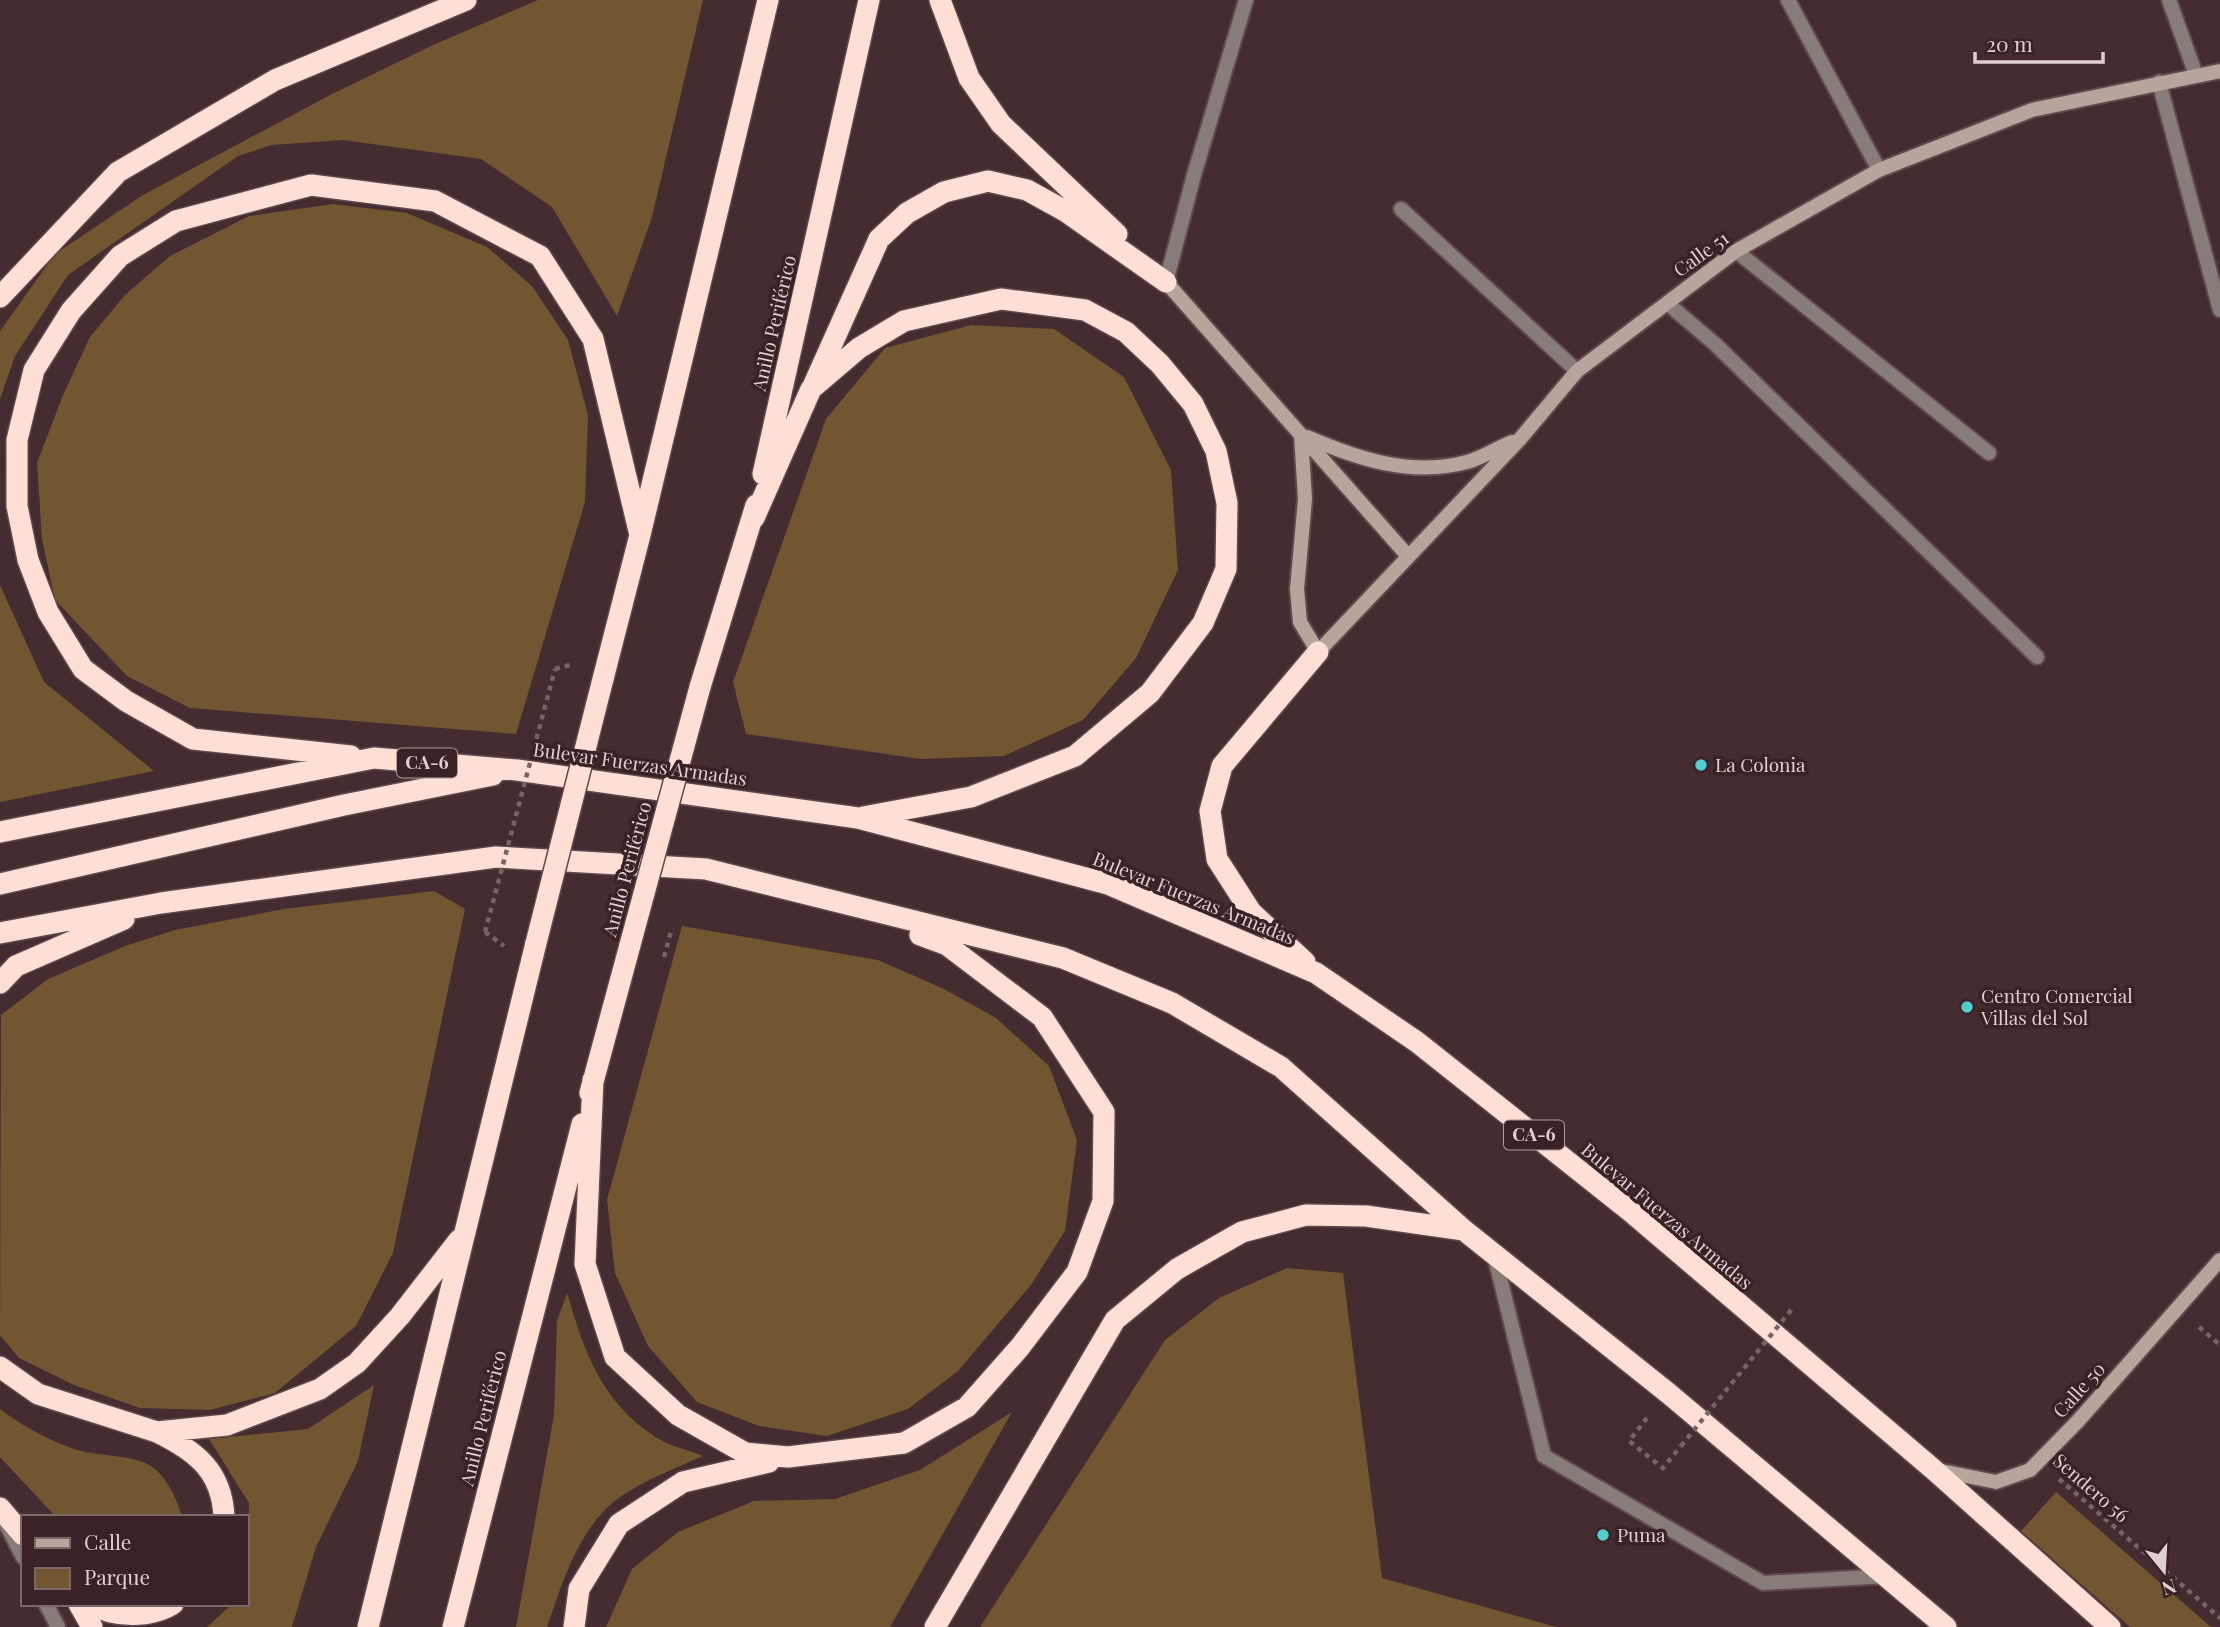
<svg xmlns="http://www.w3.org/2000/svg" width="2220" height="1627" viewBox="0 0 2220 1627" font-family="'Playfair Display',serif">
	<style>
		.green { fill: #705631 }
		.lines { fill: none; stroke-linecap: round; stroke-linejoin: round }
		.lane-casing { stroke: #60494e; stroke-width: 18 }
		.street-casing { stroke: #60494e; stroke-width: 18 }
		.secondary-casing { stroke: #60494e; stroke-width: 18 }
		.highway-casing { stroke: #60494e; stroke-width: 24 }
		.path { stroke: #786367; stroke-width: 4.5; stroke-dasharray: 5 5; stroke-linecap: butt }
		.lane { stroke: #887c78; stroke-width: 14 }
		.street { stroke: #887c78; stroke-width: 14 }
		.secondary { stroke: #b7a49d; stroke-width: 14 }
		.highway { stroke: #fddfd5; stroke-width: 21 }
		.highway-bridge-casing { stroke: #60494e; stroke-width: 24; stroke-linecap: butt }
		.path-bridge { stroke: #786367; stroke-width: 4.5; stroke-dasharray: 5 5; stroke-linecap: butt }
		.highway-bridge { stroke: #fddfd5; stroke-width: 21 }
		.poi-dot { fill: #52cdcd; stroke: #3a2227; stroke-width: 2.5 }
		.labels { text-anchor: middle; stroke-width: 7; stroke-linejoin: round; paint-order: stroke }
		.shield { fill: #3a2227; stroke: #ae9b9e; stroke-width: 2 }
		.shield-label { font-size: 18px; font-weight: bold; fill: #dfcfd1 }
		.street-label { font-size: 19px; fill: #dfcfd1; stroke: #3a2227 }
		.poi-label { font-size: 19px; fill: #dfcfd1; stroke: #3a2227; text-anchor: start }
	</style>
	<rect width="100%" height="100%" fill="#442c31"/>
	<!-- green -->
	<path class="green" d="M 538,0 L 703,0 L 652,217 L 617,316 L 552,207 L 481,159 L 343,140 L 272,145 L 238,156 L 68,275 L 15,356 L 0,399 L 0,331 L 55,254 L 143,195 L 330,95 L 433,45 Z
		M 333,204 L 407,213 L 487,247 L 532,286 L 568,340 L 588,415 L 585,502 L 516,734 L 190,708 L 127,676 L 55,600 L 42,539 L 37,463 L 63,395 L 90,337 L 125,295 L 170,256 L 249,216 Z
		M 971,325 L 1054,329 L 1124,377 L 1171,470 L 1178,570 L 1136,658 L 1083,720 L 1004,756 L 921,759 L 746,734 L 733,682 L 826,419 L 885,348 Z
		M 0,585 L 44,682 L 154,771 L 0,802 Z
		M 434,891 L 465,909 L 393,1253 L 356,1326 L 275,1393 L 210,1410 L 140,1408 L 74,1385 L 19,1358 L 0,1335 L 1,1015 L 48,979 L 125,946 L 175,930 L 284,909 Z
		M 682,926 L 878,960 L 944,989 L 996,1018 L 1049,1066 L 1077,1140 L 1065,1231 L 1031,1285 L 958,1371 L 908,1409 L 827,1436 L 759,1426 L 697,1402 L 648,1346 L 615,1273 L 607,1200 Z
		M 1287,1268 L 1343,1273 L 1382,1578 L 1556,1627 L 980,1627 L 1165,1340 L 1219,1298 Z
		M 567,1293 C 585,1353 601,1402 657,1438 C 670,1446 688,1450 703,1456 C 674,1469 641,1481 616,1500 C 578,1530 562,1584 547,1627 L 516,1627 L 554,1415 L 557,1321 Z
		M 374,1385 L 358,1461 L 316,1547 L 292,1627 L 207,1627 L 232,1604 L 247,1604 L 249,1503 L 209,1439 L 308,1429 Z
		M 0,1409 C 22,1426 50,1441 77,1450 C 97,1456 135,1455 151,1466 C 167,1477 177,1499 182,1517 L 56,1517 L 0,1457 Z
		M 1012,1412 L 890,1627 L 606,1627 L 632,1569 L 678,1532 L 754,1501 L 835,1499 L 920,1470 Z
		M 2056,1492 L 2211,1627 L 2130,1627 L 2021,1531 Z"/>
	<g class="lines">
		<!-- lane casing -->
		<g class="lane-casing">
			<path id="lane" d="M 2169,0 L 2196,75
				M 2159,82 L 2220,310
				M 1736,251 L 1989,453
				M 1667,303 L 1715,344 L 2037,657
				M 1494,1254 L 1544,1456 L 1763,1583 L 1888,1576"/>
		</g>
		<!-- street casing -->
		<g class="street-casing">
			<path id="street" d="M 1788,0 L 1879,170
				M 1401,209 L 1577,371
				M 1166,282 L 1194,175 L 1246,0
				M 7,1526 L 23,1557
				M 46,1604 L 58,1627"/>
		</g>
		<!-- secondary casing -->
		<g class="secondary-casing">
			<path id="secondary" d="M 1166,282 L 1407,555
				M 1301,435 L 1305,499 L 1297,589 L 1300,622 L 1318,652 L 1520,439 L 1577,371 L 1736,251 L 1879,170 L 2032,110 L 2220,71
				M 1307,437 C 1358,459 1411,477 1467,462 C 1482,458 1497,448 1512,442
				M 1937,1470 L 1996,1482 L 2030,1470 L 2078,1421 L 2220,1260"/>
		</g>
		<!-- highway casing -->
		<g class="highway-casing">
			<path id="highway" d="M 940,0 L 969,78 L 1001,124 L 1117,234
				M 0,297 L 118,172 L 275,80 L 466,0
				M 814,384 L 879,239 L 907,213 L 944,192 L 988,181 L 1027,190 L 1065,211 L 1166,282
				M 763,474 L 869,0
				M 754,518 L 811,389 L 859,348 L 904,321 L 1001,299 L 1085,310 L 1126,332 L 1160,364 L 1193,404 L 1216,451 L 1227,503 L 1226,569 L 1203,623 L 1150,693 L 1075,756 L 971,797 L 863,817
				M 603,679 L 640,535 L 768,0
				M 700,687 L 756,505
				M 351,756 L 193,739 L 126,701 L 83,669 L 48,612 L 28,560 L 17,506 L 17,440 L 34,370 L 71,311 L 120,256 L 176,221 L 311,185 L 435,201 L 540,256 L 593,339 L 640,535
				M 0,832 L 374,758 L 517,770 L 858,818 L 1108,884 L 1316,973 L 1417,1042 L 1630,1211 L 1933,1469 L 2110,1627
				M 0,884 L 344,805 L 493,775
				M 0,933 L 161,903 L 496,857 L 706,869 L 1063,958 L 1172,1003 L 1281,1067 L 1465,1231 L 1668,1393 L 1946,1627
				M 1305,962 L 1251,912 L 1217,859 L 1210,811 L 1222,766 L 1318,652
				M 0,983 L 16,966 L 124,919
				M 593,1080 L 585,1264 L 615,1357 L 678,1415 L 745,1453 L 788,1457 L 904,1443 L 967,1407 L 1020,1347 L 1077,1272 L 1103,1201 L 1104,1112 L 1042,1017 L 947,945 L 920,935
				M 590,1093 L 630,945
				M 0,1367 L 38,1394 L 157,1432 L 227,1425 L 320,1389 L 357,1363 L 400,1316 L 459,1240
				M 157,1432 C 196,1451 222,1471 224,1517
				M 0,1508 L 23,1535
				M 79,1604 L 92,1627
				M 91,1604 C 114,1618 151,1618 173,1604
				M 368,1627 L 536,943
				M 453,1627 L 582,1124
				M 574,1627 L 579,1589 L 619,1524 L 683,1482 L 769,1462
				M 935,1627 L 1115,1320 L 1177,1269 L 1242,1232 L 1306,1215 L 1366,1216 L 1464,1230"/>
		</g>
		<!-- path -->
		<path class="path" d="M 555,669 L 574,664
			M 485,932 L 504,946
			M 2199,1327 L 2220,1345
			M 1647,1418 L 1629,1441 L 1663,1468 L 1681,1446
			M 2059,1479 L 2220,1618"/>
		<!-- lane -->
		<use href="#lane" class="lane"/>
		<!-- street -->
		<use href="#street" class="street"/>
		<!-- secondary -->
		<use href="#secondary" class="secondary"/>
		<!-- highway -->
		<use href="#highway" class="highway"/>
		<!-- highway-bridge casing -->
		<g class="highway-bridge-casing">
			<path id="highway-bridge" d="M 536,943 L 603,679
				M 630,945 L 700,687"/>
		</g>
		<!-- path-bridge -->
		<path class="path-bridge" d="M 485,932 L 555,669
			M 664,957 L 672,928
			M 1681,1446 L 1792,1309"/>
		<!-- highway-bridge -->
		<use href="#highway-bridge" class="highway-bridge"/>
	</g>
	<!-- markers -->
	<g class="poi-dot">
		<circle cx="1701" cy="765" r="7"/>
		<circle cx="1967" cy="1007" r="7"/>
		<circle cx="1603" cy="1535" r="7"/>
	</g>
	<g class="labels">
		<!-- shield labels -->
		<g class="shield">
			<rect x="397" y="748.5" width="60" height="29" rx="5"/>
			<rect x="1504" y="1120.5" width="60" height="29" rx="5"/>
		</g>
		<g class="shield-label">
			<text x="427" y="769">CA-6</text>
			<text x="1534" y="1141">CA-6</text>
		</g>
		<!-- street labels -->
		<g class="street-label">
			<text transform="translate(1701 254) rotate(-36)" y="7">Calle 51</text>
			<text transform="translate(774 323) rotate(-77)" y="7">Anillo Periférico</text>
			<text transform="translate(640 764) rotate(8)" y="7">Bulevar Fuerzas Armadas</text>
			<text transform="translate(627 869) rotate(-75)" y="7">Anillo Periférico</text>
			<text transform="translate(1194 898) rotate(22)" y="7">Bulevar Fuerzas Armadas</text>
			<text transform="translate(1667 1216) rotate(40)" y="7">Bulevar Fuerzas Armadas</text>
			<text transform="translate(2079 1390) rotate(-48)" y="7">Calle 50</text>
			<text transform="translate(483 1418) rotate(-76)" y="7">Anillo Periférico</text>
			<text transform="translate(2091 1488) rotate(41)" y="7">Sendero 56</text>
		</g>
		<!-- poi labels -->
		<g class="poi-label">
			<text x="1715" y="772">La Colonia</text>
			<text x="1981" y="1003">Centro Comercial<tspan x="1981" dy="22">Villas del Sol</tspan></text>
			<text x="1617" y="1542">Puma</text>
		</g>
	</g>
	<!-- legend -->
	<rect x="21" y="1515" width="228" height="91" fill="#3a2227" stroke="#7c676b" stroke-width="2"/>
	<rect x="35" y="1538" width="35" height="10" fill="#b7a49d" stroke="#7c676b" stroke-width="2"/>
	<text x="84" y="1550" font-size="21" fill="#dfcfd1">Calle</text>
	<rect x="35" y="1568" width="35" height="21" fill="#705631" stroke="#7c676b" stroke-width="2"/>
	<text x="84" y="1585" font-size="21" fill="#dfcfd1">Parque</text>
	<!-- north arrow -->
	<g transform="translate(2164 1571) rotate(162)" stroke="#3a2227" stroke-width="5" paint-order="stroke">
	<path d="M0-5L12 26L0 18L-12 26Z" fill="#dfcfd1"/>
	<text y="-10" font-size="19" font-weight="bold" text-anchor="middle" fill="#dfcfd1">N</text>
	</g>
	<!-- scale -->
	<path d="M1975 52v10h128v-10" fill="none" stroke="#dfcfd1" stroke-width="3.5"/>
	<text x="1986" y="52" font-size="21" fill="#dfcfd1" stroke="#3a2227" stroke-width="5" paint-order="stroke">20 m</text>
</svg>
